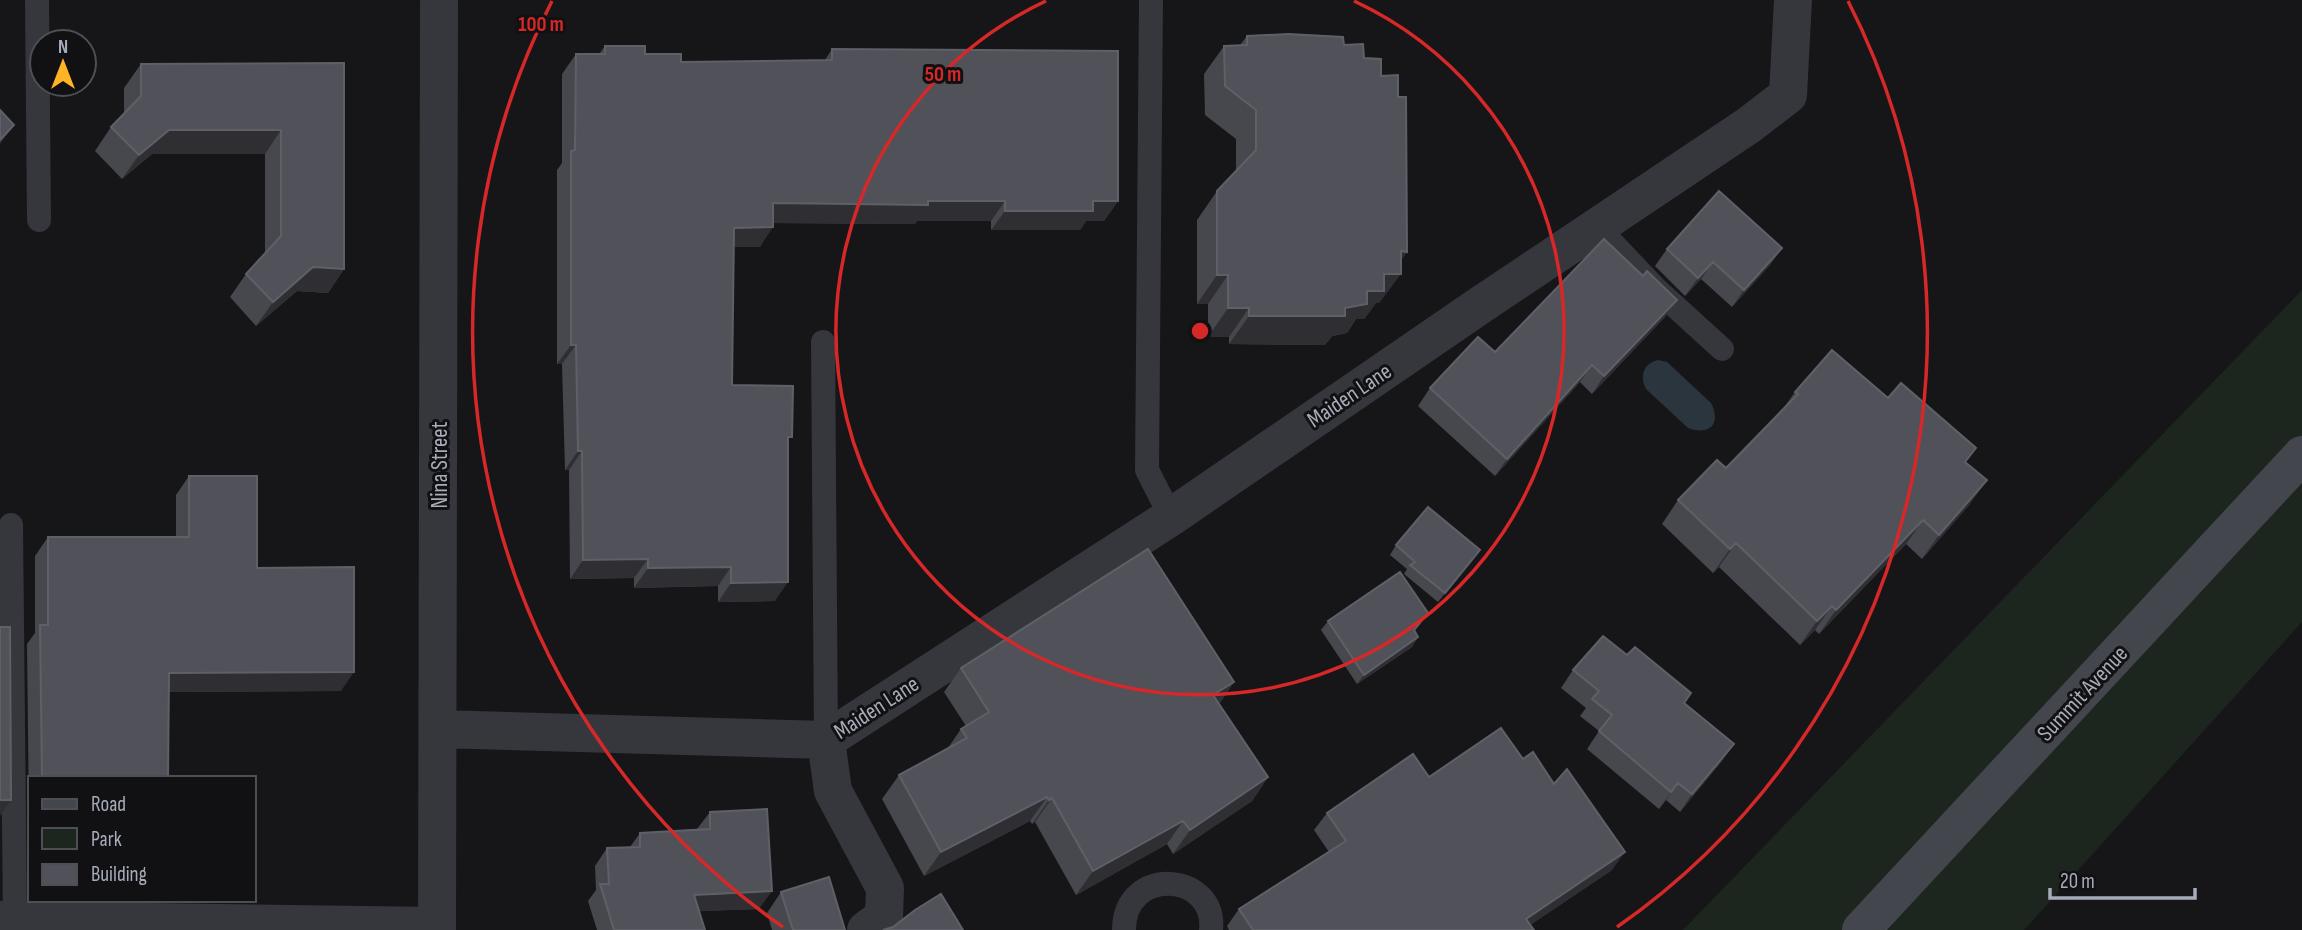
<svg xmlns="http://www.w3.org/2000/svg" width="2302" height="930" viewBox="0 0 2302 930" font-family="'Sofia Sans Condensed',sans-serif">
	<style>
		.green { fill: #1d261e }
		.water { fill: #2a353d }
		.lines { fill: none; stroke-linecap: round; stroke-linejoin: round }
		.lane { stroke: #36373d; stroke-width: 24 }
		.street { stroke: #36373d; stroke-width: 38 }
		.secondary { stroke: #44464d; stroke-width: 38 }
		.wall { fill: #46484d }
		.shaded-wall { fill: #2f2f33 }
		.building { fill: #515259; stroke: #5e6068; stroke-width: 2 }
		.ring { fill: none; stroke: #d62828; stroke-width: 3.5 }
		.labels { text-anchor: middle; stroke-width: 6; stroke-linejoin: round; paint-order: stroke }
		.street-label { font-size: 23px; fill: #a6acb9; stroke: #111113 }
		.centre { fill: #d62828; stroke: #111113; stroke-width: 3.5 }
		.ring-label { font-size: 21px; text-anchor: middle; font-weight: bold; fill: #d62828; stroke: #111113; stroke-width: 6; stroke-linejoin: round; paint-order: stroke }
	</style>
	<rect width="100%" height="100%" fill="#161618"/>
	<!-- green -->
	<path class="green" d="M 2302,290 L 2302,622 L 2024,930 L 1683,930 Z"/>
	<!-- water -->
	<path class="water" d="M 1658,360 L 1667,362 L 1711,403 C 1722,424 1709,436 1688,428 L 1646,389 C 1639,376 1644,363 1658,360 Z"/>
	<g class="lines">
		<!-- lane -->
		<path class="lane" d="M 37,0 L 39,220
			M 1151,0 L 1147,470 L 1171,517
			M 1597,227 L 1655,288 L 1722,349
			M 823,342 L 826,740
			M 11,525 L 15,921
			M 1124,930 C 1124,865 1217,872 1211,930"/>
		<!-- street -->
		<path class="street" d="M 438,729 L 826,740 L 1171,517 L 1479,306 L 1749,125 L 1788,95 L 1793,0
			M 826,740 L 833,791 L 885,888 L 884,917 L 866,930
			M 0,920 L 437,926
			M 437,930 L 439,0"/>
		<!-- secondary -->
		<path class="secondary" d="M 1861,930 L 2302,455"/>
	</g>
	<!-- wall -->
	<path class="wall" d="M 1247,36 L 1344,45 L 1364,58 L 1381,76 L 1401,262 L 1380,302 L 1376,303 L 1364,319 L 1356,319 L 1347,333 L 1332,336 L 1325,345 L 1229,344 L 1229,337 L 1208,337 L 1208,304 L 1197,304 L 1197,220 L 1217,191 L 1236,171 L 1236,139 L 1205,115 L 1204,74 L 1224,46 L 1240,45 Z
		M 605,46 L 681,62 L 825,60 L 832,49 L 1118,201 L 1104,221 L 1086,221 L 1080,230 L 991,230 L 991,221 L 917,221 L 915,224 L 773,223 L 760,247 L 733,247 L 732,385 L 788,443 L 775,601 L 718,602 L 718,586 L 634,588 L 634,578 L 570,579 L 569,470 L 565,470 L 562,364 L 557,364 L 557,170 L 562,163 L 562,74 L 576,54 L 599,54 Z
		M 344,63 L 344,269 L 328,293 L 297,291 L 256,326 L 230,297 L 246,274 L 265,254 L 265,154 L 152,154 L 122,179 L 95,151 L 111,127 L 124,114 L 124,88 L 141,64 Z
		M 1782,248 L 1770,265 L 1732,307 L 1701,279 L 1685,296 L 1655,266 L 1667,249 Z
		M 1643,276 L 1677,300 L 1665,317 L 1592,394 L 1580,382 L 1495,476 L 1418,406 L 1430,388 Z
		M 1795,392 L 1888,398 L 1966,463 L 1970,504 L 1922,559 L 1906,544 L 1819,634 L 1815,630 L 1800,645 L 1719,567 L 1713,573 L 1662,524 L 1678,500 L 1726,468 L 1780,413 Z
		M 189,476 L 257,568 L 341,691 L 169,692 L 168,778 L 30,778 L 30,817 L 29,817 L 27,644 L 35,633 L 35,556 L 48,537 L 176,537 L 176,495 Z
		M 1396,545 L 1480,550 L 1438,602 L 1404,574 L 1407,569 L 1390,555 Z
		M 1428,613 L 1414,631 L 1418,637 L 1412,647 L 1357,684 L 1321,630 L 1328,621 Z
		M 961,668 L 1234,682 L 1219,704 L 1268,777 L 1252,801 L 1173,854 L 1167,844 L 1076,895 L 1035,822 L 1032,824 L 1030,821 L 924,876 L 882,799 L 899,775 L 948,748 L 961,729 L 966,726 L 944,692 Z
		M 1573,670 L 1684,703 L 1722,761 L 1680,812 L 1666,800 L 1659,809 L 1587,749 L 1599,731 L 1580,716 L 1586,708 L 1561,688 Z
		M 1523,759 L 1612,870 L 1530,925 L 1534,930 L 1229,930 L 1227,926 L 1239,909 L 1329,852 L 1314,830 L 1327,813 L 1429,777 Z
		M 710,812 L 759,909 L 699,911 L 705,930 L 597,930 L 588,901 L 596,890 L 595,866 L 607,848 L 630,847 L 640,833 L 697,829 Z
		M 781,892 L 845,930 L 772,930 L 767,913 Z"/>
	<!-- shaded-wall -->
	<path class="shaded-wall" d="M 14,125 L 0,144 L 0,140 Z
		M 169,130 L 281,130 L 265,154 L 152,154 L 122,179 L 139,155 Z
		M 928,201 L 1005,201 L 991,221 L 917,221 L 915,224 L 760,223 L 773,203 Z
		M 1093,201 L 1118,201 L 1104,221 L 1086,221 L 1080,230 L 991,230 L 1005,211 Z
		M 773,227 L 760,247 L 720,247 L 734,228 Z
		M 1782,248 L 1770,265 L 1732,307 L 1744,290 Z
		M 1401,251 L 1407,252 L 1392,274 L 1401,274 L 1380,302 L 1376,303 L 1364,319 L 1356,319 L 1347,333 L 1332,336 L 1325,345 L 1229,344 L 1249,316 L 1345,308 L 1367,291 Z
		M 1713,262 L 1701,279 L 1685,296 L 1698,278 Z
		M 313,267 L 344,269 L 328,293 L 297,291 L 256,326 L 273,302 Z
		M 1217,275 L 1228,275 L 1208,304 L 1197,304 Z
		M 1677,300 L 1665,317 L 1592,394 L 1604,376 Z
		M 1228,308 L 1249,308 L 1229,337 L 1208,337 Z
		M 571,345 L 576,345 L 562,364 L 557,364 Z
		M 1592,365 L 1580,382 L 1495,476 L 1507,459 Z
		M 578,451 L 582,451 L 569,470 L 565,470 Z
		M 1987,480 L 1970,504 L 1922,559 L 1939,535 Z
		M 1923,520 L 1906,544 L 1819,634 L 1836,610 Z
		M 1736,543 L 1719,567 L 1713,573 L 1730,549 Z
		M 648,559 L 634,578 L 570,579 L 583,560 Z
		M 731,567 L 718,586 L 634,588 L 648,568 Z
		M 788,582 L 775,601 L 718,602 L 731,583 Z
		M 1832,606 L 1815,630 L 1800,645 L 1817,621 Z
		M 1418,637 L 1412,647 L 1357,684 L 1364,675 Z
		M 354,672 L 341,691 L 155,692 L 169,673 Z
		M 1234,682 L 1217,706 L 1213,695 Z
		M 1734,744 L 1722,761 L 1680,812 L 1692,794 Z
		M 1268,777 L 1252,801 L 1173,854 L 1190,830 Z
		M 1678,783 L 1666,800 L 1659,809 L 1671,792 Z
		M 1047,797 L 1030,821 L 924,876 L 941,852 Z
		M 1052,798 L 1035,822 L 1032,824 L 1049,800 Z
		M 0,800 L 11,800 L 0,816 Z
		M 1183,821 L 1167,844 L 1076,895 L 1093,871 Z
		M 1625,852 L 1612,870 L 1523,930 L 1526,919 Z
		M 772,891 L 759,909 L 682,912 L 694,895 Z"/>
	<!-- building -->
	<path class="building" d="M 1288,34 L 1343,37 L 1344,45 L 1363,44 L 1364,58 L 1381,59 L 1381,76 L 1398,75 L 1398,97 L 1406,97 L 1407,252 L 1401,251 L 1401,274 L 1384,274 L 1384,291 L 1367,291 L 1367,304 L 1345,308 L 1345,316 L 1249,316 L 1249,308 L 1228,308 L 1228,275 L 1217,275 L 1217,191 L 1256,150 L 1256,110 L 1225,86 L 1224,46 L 1247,45 L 1247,36 Z
		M 605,46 L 645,46 L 645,54 L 681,54 L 681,62 L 832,60 L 832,49 L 1118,51 L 1118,201 L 1093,201 L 1093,211 L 1005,211 L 1005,201 L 928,201 L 928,205 L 773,203 L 773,227 L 734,228 L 732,385 L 793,386 L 792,437 L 788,437 L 788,582 L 731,583 L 731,567 L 648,568 L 648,559 L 583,560 L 582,451 L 578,451 L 576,345 L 571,345 L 571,151 L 575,150 L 576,54 L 605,54 Z
		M 344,63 L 344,269 L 313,267 L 273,302 L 246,274 L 281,236 L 281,130 L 169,130 L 139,155 L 111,127 L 141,96 L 141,64 Z
		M 0,110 L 14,125 L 0,140 Z
		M 1719,191 L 1782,248 L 1744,290 L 1713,262 L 1698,278 L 1667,249 Z
		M 1604,239 L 1643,276 L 1647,271 L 1677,300 L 1604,376 L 1592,365 L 1507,459 L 1430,388 L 1478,337 L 1495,352 Z
		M 1832,350 L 1888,398 L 1901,383 L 1976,448 L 1965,462 L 1987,480 L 1939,535 L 1923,520 L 1836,610 L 1832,606 L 1817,621 L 1736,543 L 1730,549 L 1678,500 L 1717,460 L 1726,468 L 1798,394 L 1795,392 Z
		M 189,476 L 257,476 L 257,568 L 354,567 L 354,672 L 169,673 L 168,778 L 42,778 L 40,625 L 48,625 L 48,537 L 189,537 Z
		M 1428,507 L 1480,550 L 1445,593 L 1410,565 L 1415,562 L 1396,545 Z
		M 1148,549 L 1234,682 L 1213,695 L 1268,777 L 1190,830 L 1183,821 L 1093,871 L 1052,798 L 1049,800 L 1047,797 L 941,852 L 899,775 L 967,738 L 961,729 L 989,712 L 961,668 Z
		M 1400,572 L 1428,613 L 1414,630 L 1418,637 L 1364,675 L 1328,621 Z
		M 0,627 L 10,627 L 11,800 L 0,800 Z
		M 1603,636 L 1627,655 L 1635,647 L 1691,693 L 1684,703 L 1734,744 L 1692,794 L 1678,783 L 1671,792 L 1599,731 L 1612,715 L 1592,699 L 1599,691 L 1573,670 Z
		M 1501,728 L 1523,759 L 1533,752 L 1554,784 L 1567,769 L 1625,852 L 1526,919 L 1534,930 L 1253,930 L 1239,909 L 1346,841 L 1327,813 L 1413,754 L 1429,777 Z
		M 767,809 L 772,891 L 694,895 L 705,930 L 614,930 L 600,884 L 609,884 L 607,848 L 640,847 L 640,833 L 710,829 L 710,812 Z
		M 829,877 L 845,930 L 793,930 L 781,892 Z
		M 941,894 L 963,930 L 883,930 L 893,927 L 915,910 Z"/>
	<!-- distance rings -->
	<g class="ring">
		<path d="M1354 1A364 364 0 1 1 1046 1"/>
		<path d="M783 927A727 727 0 0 1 552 1M1848 1A727 727 0 0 1 1617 927"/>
	</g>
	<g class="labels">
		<!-- street labels -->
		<g class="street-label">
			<text transform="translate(1349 395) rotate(-34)" y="8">Maiden Lane</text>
			<text transform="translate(439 465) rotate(-90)" y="8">Nina Street</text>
			<text transform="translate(2082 693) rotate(-47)" y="8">Summit Avenue</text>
			<text transform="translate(876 707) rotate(-33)" y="8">Maiden Lane</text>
		</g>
	</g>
	<circle cx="1200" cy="331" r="10" class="centre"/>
	<g class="ring-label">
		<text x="541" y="31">100 m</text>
		<text x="943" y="81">50 m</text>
	</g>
	<!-- legend -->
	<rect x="28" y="776" width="228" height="126" fill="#111113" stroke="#4d4f55" stroke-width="2"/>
	<rect x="42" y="799" width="35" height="10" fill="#44464d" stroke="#4d4f55" stroke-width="2"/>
	<text x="91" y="811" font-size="21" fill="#a6acb9">Road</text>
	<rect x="42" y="828" width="35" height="21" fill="#1d261e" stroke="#4d4f55" stroke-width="2"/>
	<text x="91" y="846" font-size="21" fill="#a6acb9">Park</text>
	<rect x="42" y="864" width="35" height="21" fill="#515259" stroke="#4d4f55" stroke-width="2"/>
	<text x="91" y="881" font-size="21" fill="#a6acb9">Building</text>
	<!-- north arrow -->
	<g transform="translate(63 63)"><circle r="33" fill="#111113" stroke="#4d4f55" stroke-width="2"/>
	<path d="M0-5L12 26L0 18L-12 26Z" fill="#ffb426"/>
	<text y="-10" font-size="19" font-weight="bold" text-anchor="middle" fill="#a6acb9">N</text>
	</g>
	<!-- scale -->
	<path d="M2050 888v10h145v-10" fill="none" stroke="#a6acb9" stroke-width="3.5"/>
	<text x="2060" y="888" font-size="21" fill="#a6acb9" stroke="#111113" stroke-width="5" paint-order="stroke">20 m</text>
</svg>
